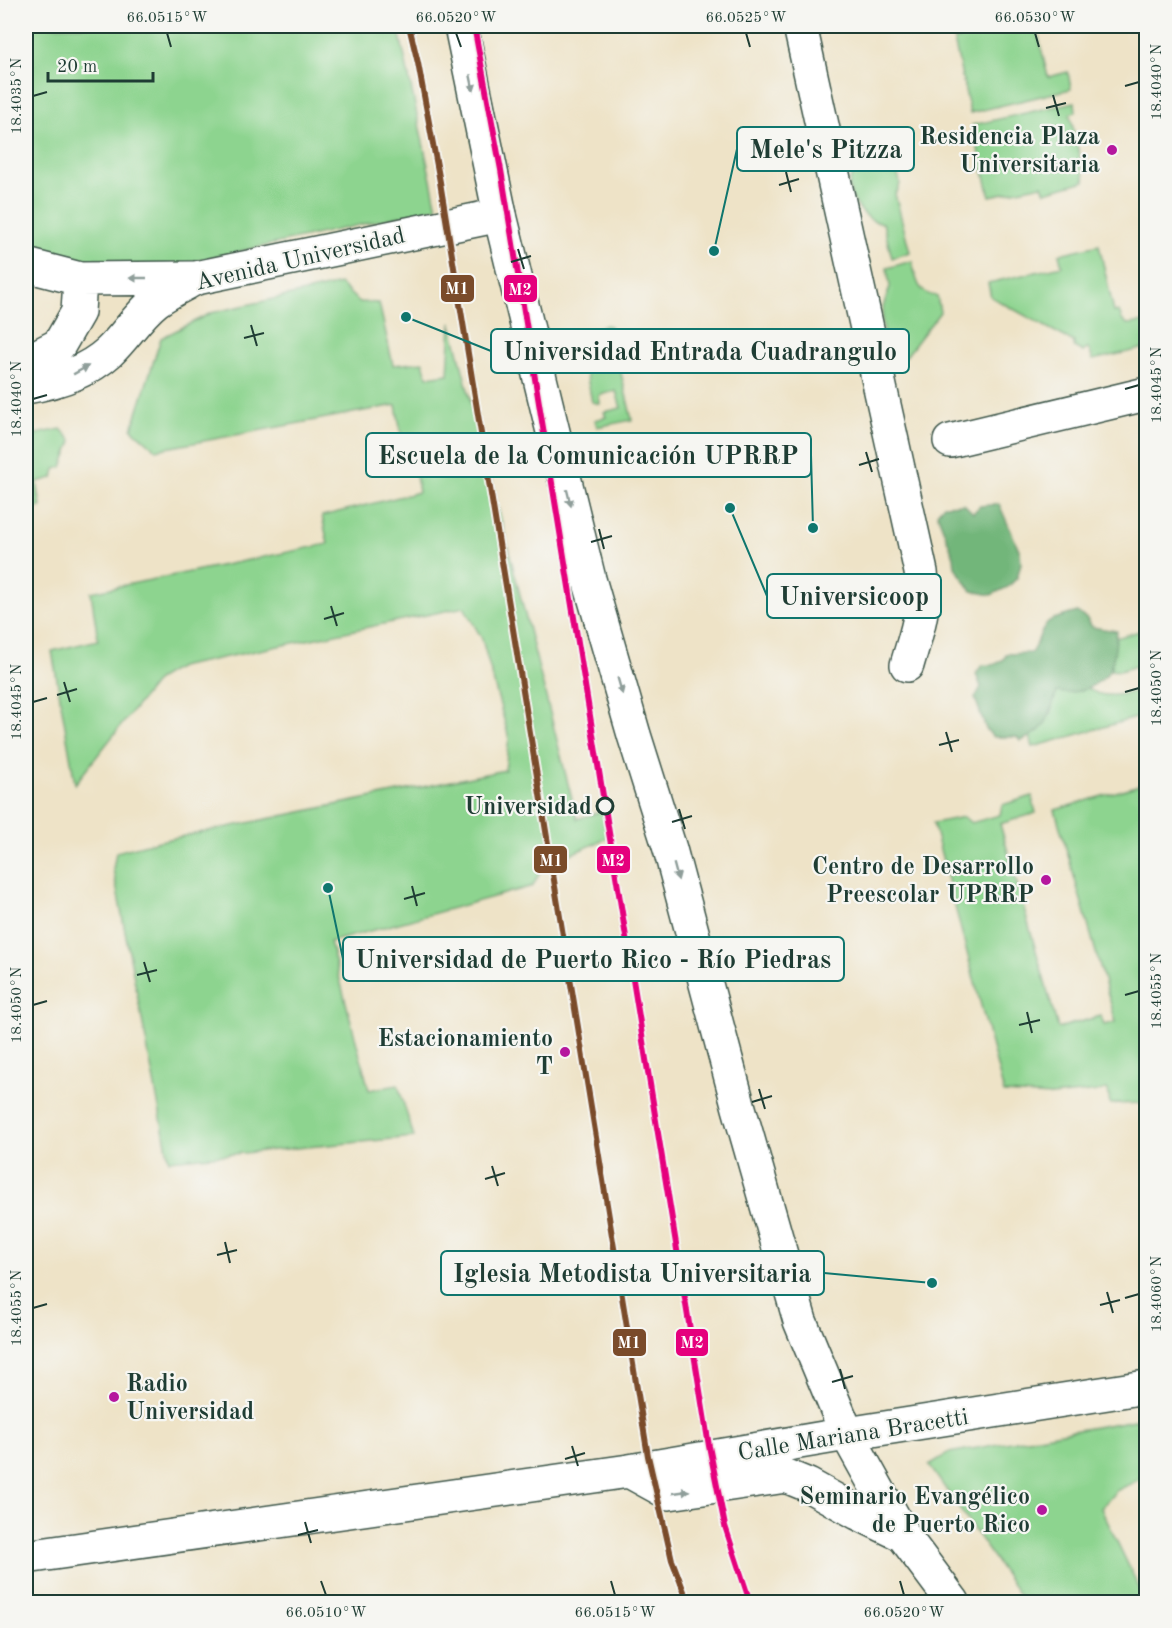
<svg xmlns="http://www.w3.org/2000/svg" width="1172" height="1628" viewBox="0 0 1172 1628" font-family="'Old Standard TT',serif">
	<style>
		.green { fill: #8dd48f; stroke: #568862; stroke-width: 1.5 }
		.forest { fill: #72b67a; stroke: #487a57; stroke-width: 1.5 }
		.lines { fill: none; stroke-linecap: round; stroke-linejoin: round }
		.minor-casing { stroke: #3e564a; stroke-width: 36 }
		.tertiary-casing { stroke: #3e564a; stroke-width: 36 }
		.minor { stroke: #fff; stroke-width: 33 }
		.tertiary { stroke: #fff; stroke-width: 33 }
		.metro-1-casing { stroke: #f6f6f2; stroke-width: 10 }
		.metro-2-casing { stroke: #f6f6f2; stroke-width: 10 }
		.metro-1 { stroke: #7a4b2a; stroke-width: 6 }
		.metro-2 { stroke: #e5007d; stroke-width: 6 }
		.oneway { fill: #8f9e9a }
		.ticks { fill: none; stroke: #1f3d34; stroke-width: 2 }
		.poi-dot { fill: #b5179e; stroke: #f6f6f2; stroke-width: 2 }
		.stop-dot { fill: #f6f6f2; stroke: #1f3d34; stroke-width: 3 }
		.labels { text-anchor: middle; stroke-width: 4.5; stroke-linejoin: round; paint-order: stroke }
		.poi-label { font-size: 24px; font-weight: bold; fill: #1f3d34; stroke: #f6f6f2; text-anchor: end }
		.street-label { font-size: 24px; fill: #1f3d34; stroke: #f6f6f2 }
		.stop-label { font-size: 24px; font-weight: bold; fill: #1f3d34; stroke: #f6f6f2; text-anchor: end }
		.leader { fill: none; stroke: #0f766e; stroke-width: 2 }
		.callout-dot { fill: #0f766e; stroke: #f6f6f2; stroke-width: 2 }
		.callout { fill: #f6f6f2; stroke: #0f766e; stroke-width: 2 }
		.callout-label { font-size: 26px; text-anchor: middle; font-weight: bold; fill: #1f3d34 }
		.line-badge { stroke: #f6f6f2; stroke-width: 2 }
		.badge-label { font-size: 16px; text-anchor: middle; font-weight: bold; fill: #fff }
		.neatline { fill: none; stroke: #1f3d34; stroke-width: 2 }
		.ticks-label { font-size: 15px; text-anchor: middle; fill: #1f3d34 }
	</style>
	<rect width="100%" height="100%" fill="#f6f6f2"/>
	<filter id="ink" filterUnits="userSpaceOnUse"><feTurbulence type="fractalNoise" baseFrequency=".0167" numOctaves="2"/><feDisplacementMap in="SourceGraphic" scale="12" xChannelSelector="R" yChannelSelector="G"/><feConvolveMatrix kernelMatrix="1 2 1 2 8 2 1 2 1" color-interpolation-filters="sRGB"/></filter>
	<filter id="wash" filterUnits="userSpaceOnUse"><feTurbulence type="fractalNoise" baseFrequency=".008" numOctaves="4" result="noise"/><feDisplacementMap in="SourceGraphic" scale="24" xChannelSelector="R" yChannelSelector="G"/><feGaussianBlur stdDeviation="1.35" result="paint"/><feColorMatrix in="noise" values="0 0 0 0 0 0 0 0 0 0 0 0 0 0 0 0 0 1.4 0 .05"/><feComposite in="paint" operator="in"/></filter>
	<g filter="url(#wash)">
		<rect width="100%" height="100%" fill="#eee3c7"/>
		<!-- green -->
		<path class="green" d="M 26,26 L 398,26 L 437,208 L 178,265 L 128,269 L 26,255 Z
			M 993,26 L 1036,26 L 1048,77 L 1068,72 L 1071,89 L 970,113 L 954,40 L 994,31 Z
			M 1075,102 L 1076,112 L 1070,114 L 1085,181 L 1045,192 L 1042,185 L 990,196 L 972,125 Z
			M 874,167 L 897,173 C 901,182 901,186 895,194 L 910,252 L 892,258 L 883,223 C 878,222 873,222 869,218 C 855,208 838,181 860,169 C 863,167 870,167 874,167 Z
			M 1099,245 L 1114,312 L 1119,311 L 1122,320 L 1128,324 L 1146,322 L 1146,348 L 1093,360 L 1088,348 L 1083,352 L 1074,347 L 1074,342 L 991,297 L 988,283 L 1062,266 L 1059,254 Z
			M 912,261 C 916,277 917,295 937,296 L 940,312 L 900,364 L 889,351 L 882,322 L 883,307 L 890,287 L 887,268 Z
			M 340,284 L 359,302 L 379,303 L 393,365 L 423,362 L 427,377 L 448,374 L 451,323 L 577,819 L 603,811 L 608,838 L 543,866 L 533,886 L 330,942 L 369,1090 L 398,1085 L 414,1137 L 169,1160 L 113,869 L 116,852 L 155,842 L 505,770 L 509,738 L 482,639 L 464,607 L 179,667 L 157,680 L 75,784 L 52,651 L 98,640 L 91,592 L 328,544 L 322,516 L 419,492 L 412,455 L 405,455 L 396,405 L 156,450 L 132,429 L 161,338 L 211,313 Z
			M 606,325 L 610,326 L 632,420 L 597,427 L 595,420 L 606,417 L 604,412 L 621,408 L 616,391 L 599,395 L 600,404 L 592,402 L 578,333 Z
			M 61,429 L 72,441 L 62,467 L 55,469 L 53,478 L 37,482 L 41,507 L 26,510 L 26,436 Z
			M 1146,629 L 1146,663 L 1120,671 L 1110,670 L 1116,638 Z
			M 1086,687 C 1103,701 1125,694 1144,689 L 1146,699 L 1146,715 L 1033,747 L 1030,737 L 1052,712 L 1052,704 L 1057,692 Z
			M 1146,783 L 1146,853 L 1143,855 L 1146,867 L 1146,1103 L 1110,1104 L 1108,1090 L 1052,1096 L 1004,1093 L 933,823 L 964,817 L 971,823 L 1000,815 L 1002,805 L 1032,796 L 1036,813 L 1000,824 L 1058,1028 L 1101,1016 L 1104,1025 L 1116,1022 L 1055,810 Z
			M 1146,1418 L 1146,1476 L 1116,1491 L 1101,1508 L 1146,1602 L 1024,1602 L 929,1465 L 949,1453 Z"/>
		<!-- forest -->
		<path class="forest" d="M 964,504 L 973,513 L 980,506 L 999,504 L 1020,552 L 1021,563 L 1017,578 L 1008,587 L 991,595 L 972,591 L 955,567 L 954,557 L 937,513 L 944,505 Z
			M 1077,612 L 1087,619 L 1092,627 L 1117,631 C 1113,660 1116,677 1085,689 C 1076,692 1066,694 1057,692 C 1046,719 1052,727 1021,741 L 1016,737 L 993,737 L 986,729 L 975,698 L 981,687 L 976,674 L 982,665 C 993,666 1001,664 1007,654 L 1031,653 C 1038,644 1042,626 1048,622 C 1052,618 1070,615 1077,612 Z"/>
	</g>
	<g filter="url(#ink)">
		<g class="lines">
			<!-- minor casing -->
			<g class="minor-casing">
				<path id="minor" d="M 800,26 L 921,572 C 926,610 917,630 907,665
					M 26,265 L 80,279 L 194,278
					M 26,362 L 59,345 L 78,312 L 80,279
					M 26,387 C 56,382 86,373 109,352 C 126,336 138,315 156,301 C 168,292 183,285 196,278 L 500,215
					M 950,441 L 1146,394
					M 629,1471 L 669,1493 L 786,1476 L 808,1485 L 858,1513 L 903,1535
					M 26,1557 L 629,1471 L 847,1434 L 1146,1387"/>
			</g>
			<!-- tertiary casing -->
			<g class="tertiary-casing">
				<path id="tertiary" d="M 461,26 L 500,215 L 589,579 L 634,735 L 670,849 L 739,1108 L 800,1321 L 847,1434 L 903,1535 L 953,1602"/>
			</g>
			<!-- minor -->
			<use href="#minor" class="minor"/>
			<!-- tertiary -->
			<use href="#tertiary" class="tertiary"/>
			<!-- metro-1 casing -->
			<g class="metro-1-casing">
				<path id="metro-1" d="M 409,26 L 418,63 L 440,182 L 648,1456 L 672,1560 L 688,1602"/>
			</g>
			<!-- metro-2 casing -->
			<g class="metro-2-casing">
				<path id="metro-2" d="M 474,26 L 501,170 L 709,1446 L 725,1526 L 750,1602"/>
			</g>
			<!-- metro-1 -->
			<use href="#metro-1" class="metro-1"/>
			<!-- metro-2 -->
			<use href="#metro-2" class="metro-2"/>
		</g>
		<!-- one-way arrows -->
		<defs><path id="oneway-solid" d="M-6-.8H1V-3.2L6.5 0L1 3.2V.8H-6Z" transform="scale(1.5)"/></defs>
		<g class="oneway">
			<use href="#oneway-solid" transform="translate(472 83) rotate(78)"/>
			<use href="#oneway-solid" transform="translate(138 278) rotate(180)"/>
			<use href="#oneway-solid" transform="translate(81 370) rotate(-29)"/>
			<use href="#oneway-solid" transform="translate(569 498) rotate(76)"/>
			<use href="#oneway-solid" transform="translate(620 686) rotate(74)"/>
			<use href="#oneway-solid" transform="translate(676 872) rotate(75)"/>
			<use href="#oneway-solid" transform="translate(681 1492) rotate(-8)"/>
		</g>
	</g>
	<!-- ticks -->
	<path class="ticks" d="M 167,33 L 171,47M 456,33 L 461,47M 746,33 L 750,47M 1035,33 L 1039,47M 1125,86 L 1139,82M 1053,95 L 1059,116M 33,96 L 47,92M 1046,108 L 1066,103M 786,172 L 791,192M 779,185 L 799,179M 518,249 L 524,269M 511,262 L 531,256M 251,325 L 257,346M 244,338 L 264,333M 1125,389 L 1139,385M 33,399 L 47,395M 866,452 L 872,472M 859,465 L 879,459M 599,529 L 604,549M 591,542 L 612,536M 331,606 L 337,626M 324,619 L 344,613M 64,682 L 70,702M 1125,692 L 1139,688M 57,695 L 77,689M 33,702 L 47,698M 946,732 L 952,752M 939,745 L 959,740M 679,809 L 685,829M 672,822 L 692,816M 412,886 L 417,906M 404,899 L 425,893M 144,962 L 150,982M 137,975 L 157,970M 1125,995 L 1139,991M 33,1005 L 47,1001M 1027,1012 L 1032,1033M 1019,1025 L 1040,1020M 759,1089 L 765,1109M 752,1102 L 772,1096M 492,1166 L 498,1186M 485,1179 L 505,1173M 225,1242 L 230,1263M 217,1255 L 237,1250M 1107,1292 L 1113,1313M 1125,1298 L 1139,1294M 1100,1305 L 1120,1300M 33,1308 L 47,1304M 840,1369 L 845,1389M 832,1382 L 853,1376M 572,1446 L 578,1466M 565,1459 L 585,1453M 305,1522 L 311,1543M 298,1535 L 318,1530M 321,1581 L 326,1595M 611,1581 L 615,1595M 900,1581 L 904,1595"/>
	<!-- markers -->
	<g class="poi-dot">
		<circle cx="1112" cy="150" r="6"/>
		<circle cx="1046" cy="880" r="6"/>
		<circle cx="565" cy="1052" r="6"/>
		<circle cx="114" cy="1397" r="6"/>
		<circle cx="1042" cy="1510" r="6"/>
	</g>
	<circle class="stop-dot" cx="605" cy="806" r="8"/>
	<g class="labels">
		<!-- poi labels -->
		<g class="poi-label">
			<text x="1100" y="144">Residencia Plaza<tspan x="1100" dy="28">Universitaria</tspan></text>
			<text x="1034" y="874">Centro de Desarrollo<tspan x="1034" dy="28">Preescolar UPRRP</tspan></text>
			<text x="553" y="1046">Estacionamiento<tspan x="553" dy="28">T</tspan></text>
			<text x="126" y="1391" text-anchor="start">Radio<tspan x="126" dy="28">Universidad</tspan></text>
			<text x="1030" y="1504">Seminario Evangélico<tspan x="1030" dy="28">de Puerto Rico</tspan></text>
		</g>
		<!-- street labels -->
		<g class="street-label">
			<text transform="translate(300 258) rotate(-13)" y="8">Avenida Universidad</text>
			<text transform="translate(853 1434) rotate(-9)" y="8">Calle Mariana Bracetti</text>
		</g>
		<!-- stop labels -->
		<g class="stop-label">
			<text x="592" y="814">Universidad</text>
		</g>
	</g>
	<!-- callouts -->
	<path class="leader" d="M714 251L737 149M406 317L491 351M813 528L811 455M730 508L767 596M328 888L343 959M932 1283L824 1273"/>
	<g class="callout-dot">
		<circle cx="714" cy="251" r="6"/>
		<circle cx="406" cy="317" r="6"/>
		<circle cx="813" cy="528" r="6"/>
		<circle cx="730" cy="508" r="6"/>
		<circle cx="328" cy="888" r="6"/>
		<circle cx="932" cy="1283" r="6"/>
	</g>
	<g class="callout">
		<rect x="737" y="127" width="177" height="44" rx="6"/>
		<rect x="491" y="329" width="418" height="44" rx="6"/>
		<rect x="366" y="433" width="445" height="44" rx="6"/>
		<rect x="767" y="574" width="174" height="44" rx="6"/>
		<rect x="343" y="937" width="501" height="44" rx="6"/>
		<rect x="441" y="1251" width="383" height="44" rx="6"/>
	</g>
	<g class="callout-label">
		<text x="826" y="158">Mele's Pitzza</text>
		<text x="700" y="360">Universidad Entrada Cuadrangulo</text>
		<text x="588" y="464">Escuela de la Comunicación UPRRP</text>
		<text x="854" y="605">Universicoop</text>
		<text x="593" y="968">Universidad de Puerto Rico - Río Piedras</text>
		<text x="632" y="1282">Iglesia Metodista Universitaria</text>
	</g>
	<g class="line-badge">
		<rect x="440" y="274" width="35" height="29" rx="6" fill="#7a4b2a"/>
		<rect x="503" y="274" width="35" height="29" rx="6" fill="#e5007d"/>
		<rect x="533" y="845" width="35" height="29" rx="6" fill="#7a4b2a"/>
		<rect x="596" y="845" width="35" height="29" rx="6" fill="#e5007d"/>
		<rect x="675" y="1328" width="34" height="29" rx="6" fill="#e5007d"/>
		<rect x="612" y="1328" width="35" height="29" rx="6" fill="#7a4b2a"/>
	</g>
	<g class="badge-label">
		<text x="457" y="294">M1</text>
		<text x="520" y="295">M2</text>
		<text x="551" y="866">M1</text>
		<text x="613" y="866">M2</text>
		<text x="692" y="1348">M2</text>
		<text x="629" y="1348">M1</text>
	</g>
	<!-- margin -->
	<rect width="1172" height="1628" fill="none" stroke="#f6f6f2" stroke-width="66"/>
	<!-- scale -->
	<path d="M48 72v9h105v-9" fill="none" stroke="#1f3d34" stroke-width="3"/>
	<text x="57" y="72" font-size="18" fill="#1f3d34" stroke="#f6f6f2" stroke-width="4.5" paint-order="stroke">20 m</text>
	<rect x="33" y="33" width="1106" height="1562" class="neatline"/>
	<g class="ticks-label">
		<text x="167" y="22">66.0515°W</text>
		<text x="456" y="22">66.0520°W</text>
		<text x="746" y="22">66.0525°W</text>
		<text x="1035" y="22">66.0530°W</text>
		<text transform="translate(1156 82) rotate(-90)" y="5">18.4040°N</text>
		<text transform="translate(16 96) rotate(-90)" y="5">18.4035°N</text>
		<text transform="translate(1156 385) rotate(-90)" y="5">18.4045°N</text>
		<text transform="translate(16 399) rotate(-90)" y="5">18.4040°N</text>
		<text transform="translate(1156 688) rotate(-90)" y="5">18.4050°N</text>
		<text transform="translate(16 702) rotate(-90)" y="5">18.4045°N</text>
		<text transform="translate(1156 991) rotate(-90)" y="5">18.4055°N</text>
		<text transform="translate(16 1005) rotate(-90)" y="5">18.4050°N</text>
		<text transform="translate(1156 1294) rotate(-90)" y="5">18.4060°N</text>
		<text transform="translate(16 1308) rotate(-90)" y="5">18.4055°N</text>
		<text x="326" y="1617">66.0510°W</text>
		<text x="615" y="1617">66.0515°W</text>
		<text x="904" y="1617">66.0520°W</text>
	</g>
</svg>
